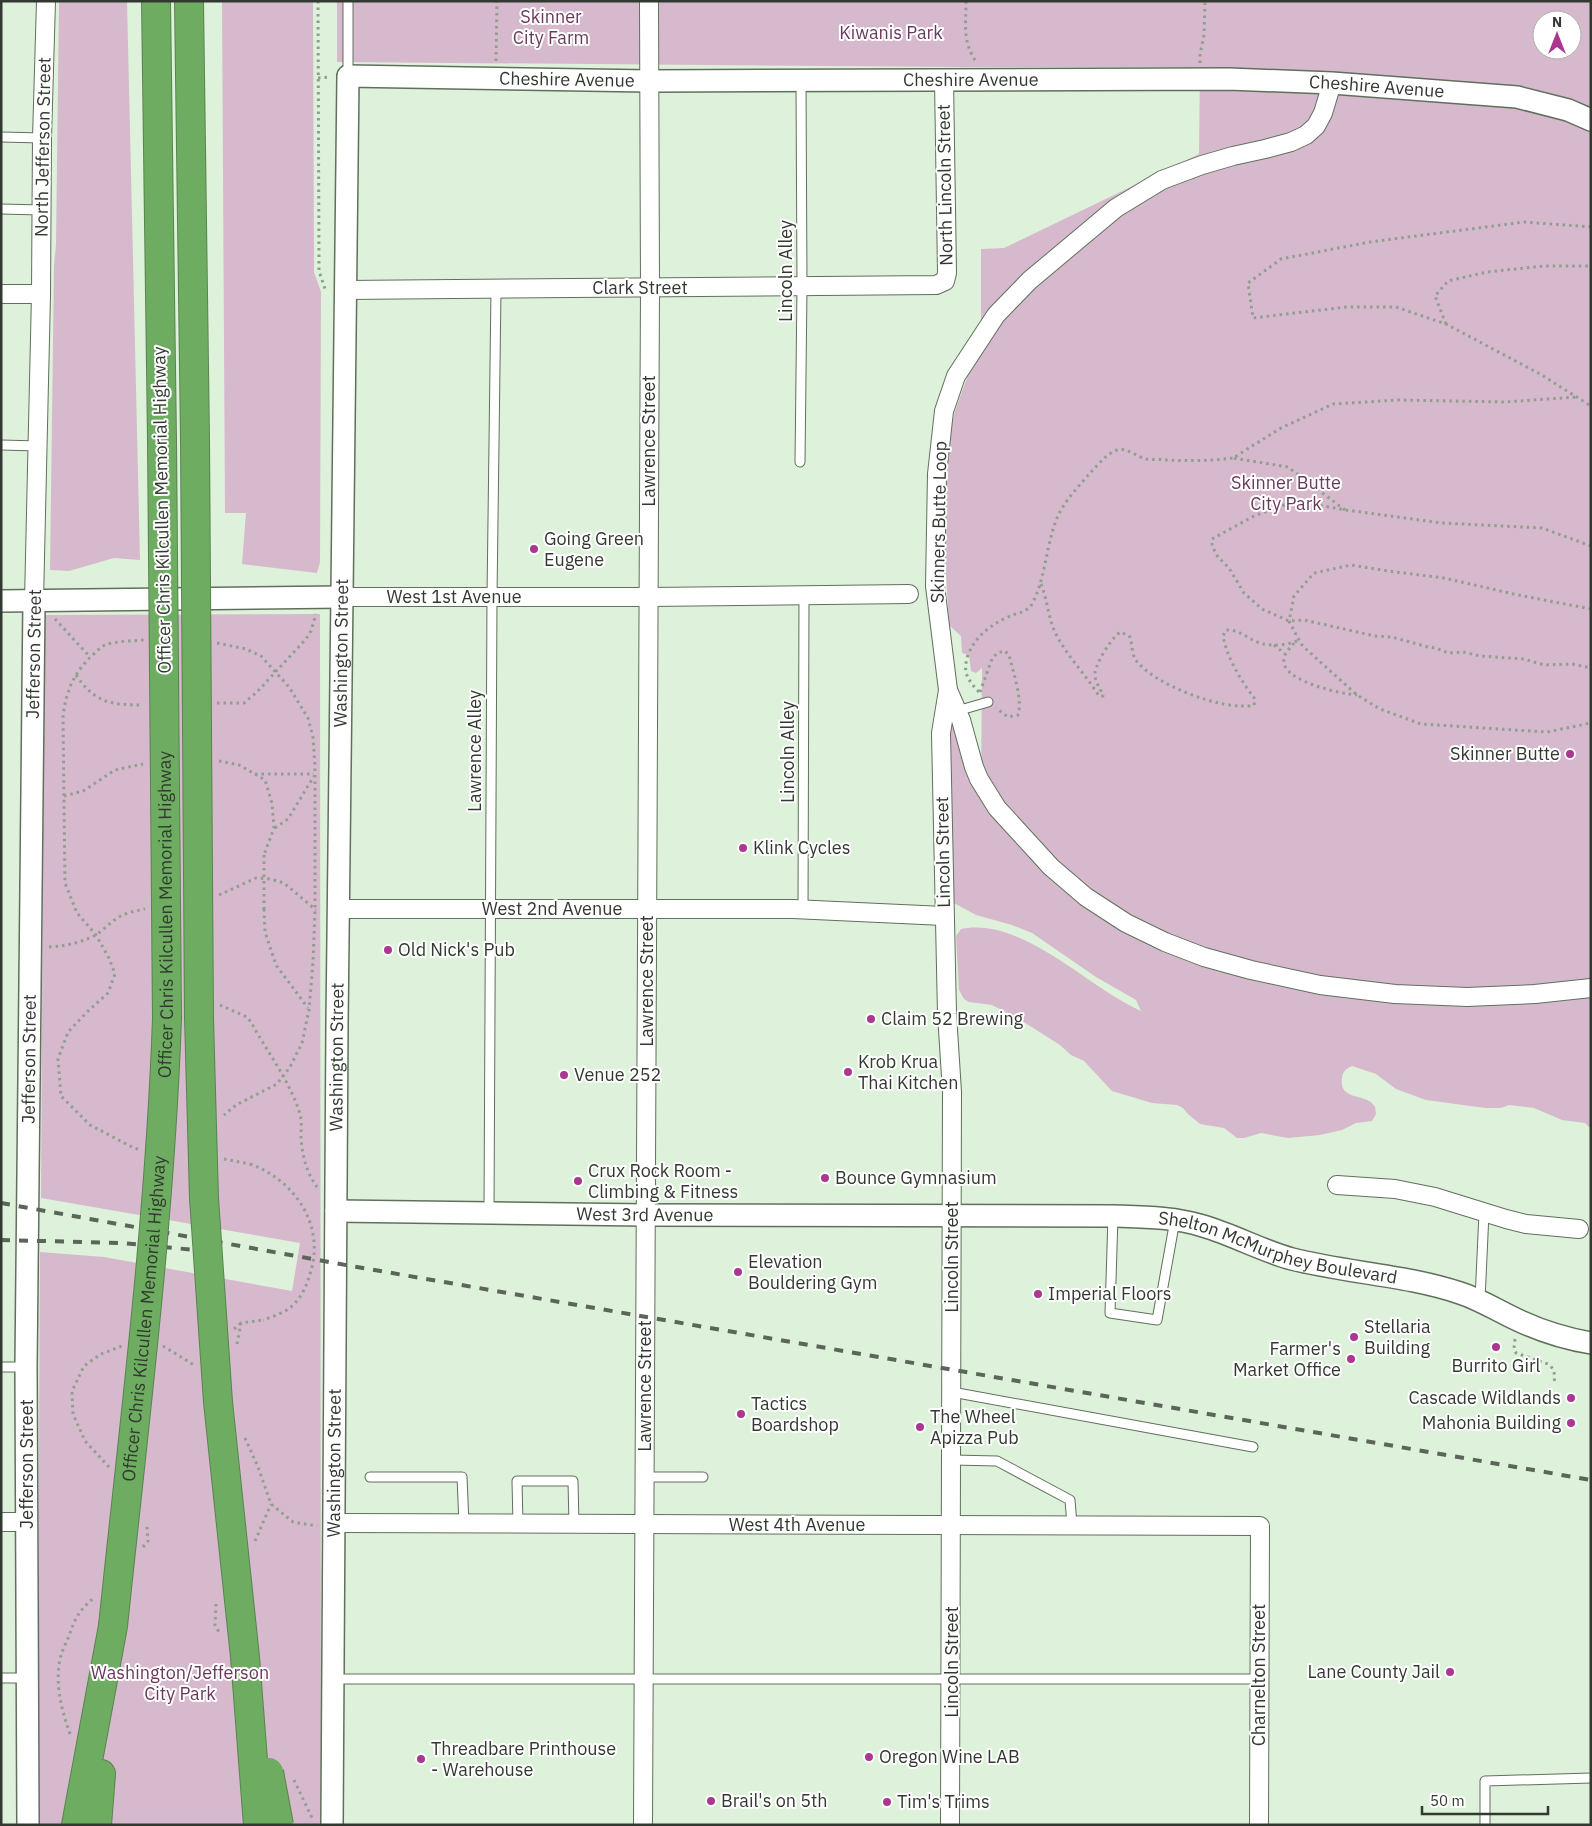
<svg xmlns="http://www.w3.org/2000/svg" width="1592" height="1826" viewBox="0 0 1592 1826" font-family="'IBM Plex Sans',sans-serif">
	<style>
		.green { fill: #d7b9cd; fill-rule: evenodd }
		.lines { fill: none; stroke-linecap: round; stroke-linejoin: round }
		.service-casing { stroke: #60705c; stroke-width: 11 }
		.minor-casing { stroke: #60705c; stroke-width: 20 }
		.tertiary-casing { stroke: #60705c; stroke-width: 24 }
		.motorway-casing { stroke: #598450; stroke-width: 30 }
		.path { stroke: #909e8e; stroke-width: 3; stroke-dasharray: 2.5 4; stroke-linecap: butt }
		.service { stroke: #fff; stroke-width: 9 }
		.minor { stroke: #fff; stroke-width: 18 }
		.tertiary { stroke: #fff; stroke-width: 21 }
		.motorway { stroke: #6ead61; stroke-width: 28 }
		.rail { stroke: #5b6559; stroke-width: 4; stroke-dasharray: 9 9; stroke-linecap: butt }
		.motorway-bridge-casing { stroke: #598450; stroke-width: 30; stroke-linecap: butt }
		.path-bridge { stroke: #909e8e; stroke-width: 3; stroke-dasharray: 2.5 4; stroke-linecap: butt }
		.motorway-bridge { stroke: #6ead61; stroke-width: 28 }
		.poi-dot { fill: #ab3790; stroke: #fff; stroke-width: 2 }
		.labels { text-anchor: middle; stroke-width: 4; stroke-linejoin: round; paint-order: stroke }
		.park-label { font-size: 18px; fill: #6b385d; stroke: #fff }
		.street-label { font-size: 18px; fill: #313930; stroke: #fff }
		.poi-label { font-size: 18px; fill: #313930; stroke: #fff; text-anchor: start }
	</style>
	<rect width="100%" height="100%" fill="#def1da"/>
	<!-- green -->
	<path class="green" d="M 59,1 L 127,1 L 140,560 L 114,558 L 69,571 L 50,570 L 54,266 L 56,244 Z
		M 222,1 L 313,1 L 314,272 L 321,292 L 320,562 L 317,573 L 242,564 L 246,513 L 225,513 Z
		M 337,1 L 1591,1 L 1591,1129 L 1585,1123 L 1562,1120 L 1534,1108 L 1509,1105 L 1501,1108 L 1485,1108 L 1426,1100 L 1396,1089 L 1376,1074 L 1352,1066 C 1346,1069 1343,1071 1342,1078 C 1339,1098 1359,1095 1369,1101 C 1372,1102 1373,1105 1375,1107 L 1376,1114 L 1372,1121 L 1356,1123 L 1342,1130 L 1320,1135 L 1288,1138 L 1261,1133 L 1244,1138 L 1237,1138 L 1224,1128 L 1200,1124 L 1188,1114 L 1183,1108 L 1177,1105 L 1152,1103 L 1112,1091 L 1084,1061 L 1071,1055 L 1060,1045 L 1019,1019 L 992,1005 L 969,1002 L 964,999 L 959,990 L 956,936 L 961,929 C 1022,916 1088,988 1141,1011 L 1136,1000 L 1096,977 L 1032,933 L 1012,925 L 976,915 L 954,903 L 946,752 L 951,723 L 954,723 L 981,797 L 982,668 L 976,673 L 971,671 L 969,655 L 962,653 L 961,636 L 949,625 L 943,524 L 945,453 L 955,411 L 972,364 L 981,353 L 981,249 L 1004,248 L 1199,154 L 1200,67 L 960,67 L 337,62 ZM 1542,20 L 1572,20 L 1572,50 L 1542,50 Z
		M 320,614 L 321,1825 L 37,1825 L 40,1252 L 104,1257 L 292,1291 L 300,1243 L 41,1198 L 44,615 Z"/>
	<g class="lines">
		<!-- service casing -->
		<g class="service-casing">
			<path id="service" d="M 348,1 L 348,76
				M 1,137 L 42,138
				M 1,209 L 41,210
				M 1,445 L 38,446
				M 800,462 L 802,287 L 801,81
				M 957,711 L 988,702
				M 803,910 L 804,595
				M 489,1213 L 492,597 L 496,289
				M 1113,1216 L 1110,1313 L 1157,1320 L 1175,1220
				M 1480,1300 L 1484,1213
				M 1,1367 L 26,1367
				M 952,1392 L 1253,1447
				M 952,1460 L 997,1461 L 1070,1500 L 1072,1525
				M 370,1477 L 462,1477 L 464,1524
				M 645,1477 L 703,1477
				M 518,1524 L 517,1481 L 573,1481 L 574,1525
				M 1,1678 L 27,1678
				M 334,1679 L 1259,1679
				M 1485,1825 L 1485,1781 L 1591,1778"/>
		</g>
		<!-- minor casing -->
		<g class="minor-casing">
			<g id="minor">
				<path d="M 1332,83 L 1323,113 L 1316,126 L 1306,135 L 1291,142 L 1265,149 L 1233,156 L 1202,165 L 1162,180 L 1116,208 L 1030,280 L 996,315 L 956,376 L 944,411 L 937,474 L 935,586 L 948,690 L 961,720 L 974,767 L 979,779 L 997,808 L 1051,867 L 1086,897 L 1126,923 L 1165,942 L 1204,957 L 1251,970 L 1320,985 L 1395,994 L 1467,997 L 1535,994 L 1591,988"/>
				<path d="M 345,290 L 936,285 L 945,281 L 947,273 L 944,79"/>
				<path d="M 1,294 L 41,294"/>
				<path id="s1" d="M 342,597 L 648,597 L 909,594"/>
				<path d="M 34,601 L 41,294 L 42,138 L 46,1"/>
				<path d="M 948,690 L 941,733 L 947,1014 L 952,1092 L 950,1825"/>
				<path d="M 339,909 L 793,909 L 944,916"/>
				<path d="M 1337,1185 L 1395,1189 L 1435,1197 L 1506,1219 L 1526,1224 L 1579,1229"/>
				<path d="M 1,1522 L 27,1522"/>
				<path d="M 335,1523 L 1260,1526 L 1259,1825"/>
				<path d="M 643,1825 L 650,288 L 649,1"/>
			</g>
		</g>
		<!-- tertiary casing -->
		<g class="tertiary-casing">
			<g id="tertiary">
				<path d="M 1,601 L 342,597"/>
				<path id="s2" d="M 336,1211 L 646,1215 L 1113,1216 C 1143,1217 1174,1217 1203,1226 C 1234,1235 1262,1251 1292,1259 C 1348,1273 1406,1275 1460,1293 C 1482,1300 1501,1313 1522,1322 C 1544,1332 1567,1339 1591,1343"/>
				<path id="s3" d="M 28,1825 L 26,1367 L 34,601"/>
				<path id="s4" d="M 332,1825 L 337,1024 L 348,76 L 649,81 L 1229,79 L 1332,83 L 1517,97 L 1568,110 L 1591,120"/>
			</g>
		</g>
		<!-- motorway casing -->
		<g class="motorway-casing">
			<path id="motorway" d="M 156,1 L 162,440
				M 189,1 L 195,440
				M 76,1825 L 113,1626
				M 97,1825 L 101,1774"/>
		</g>
		<!-- path -->
		<path class="path" d="M 318,1 L 319,271 L 326,292
			M 966,1 C 966,25 962,42 977,63
			M 1590,1 L 1591,1
			M 496,61 L 497,1
			M 1200,63 L 1200,54 L 1204,35 L 1205,1
			M 318,78 L 330,77
			M 1591,227 L 1524,222 L 1370,242 L 1281,259 L 1248,283 L 1253,318 L 1346,307 L 1396,307 L 1446,324 L 1540,374 L 1591,406
			M 1446,324 L 1435,296 L 1448,281 L 1487,272 L 1544,266 L 1591,266
			M 1345,510 L 1288,467 L 1233,458 L 1281,428 L 1333,404 L 1398,400 L 1505,402 L 1576,397
			M 1591,546 L 1542,528 L 1442,523 L 1346,510 L 1295,501 L 1254,516 L 1212,539 L 1212,546 L 1218,557 L 1229,568 L 1244,593 L 1262,609 L 1289,621 L 1304,620 L 1375,636 L 1392,637 L 1428,647 L 1436,648 L 1448,653 L 1463,652 L 1480,656 L 1524,659 L 1544,665 L 1572,664 L 1591,668
			M 1041,584 C 1048,601 1048,620 1057,636 C 1068,657 1086,675 1099,696 L 1103,696 C 1101,688 1094,682 1095,673 C 1096,663 1113,635 1121,632 L 1130,637 C 1132,643 1132,653 1135,659 C 1152,684 1224,712 1254,705 L 1255,699 C 1241,681 1227,658 1223,636 L 1226,630 C 1240,629 1250,641 1263,644 C 1274,646 1289,645 1299,640
			M 1591,609 L 1518,595 L 1444,578 L 1388,571 L 1351,565 L 1314,573 L 1294,596 L 1289,621 L 1301,644 L 1307,650 L 1357,695 L 1380,709 L 1421,724 L 1547,732 L 1591,723
			M 55,619 L 90,657
			M 217,643 L 246,649 L 261,656 L 289,687 L 308,718 L 313,737 L 315,767 L 315,910 L 313,962 L 309,1010 L 302,1043 L 290,1067 L 277,1084 L 236,1105 L 224,1115
			M 1294,643 C 1289,650 1283,653 1284,663 C 1287,682 1341,694 1357,695
			M 1274,645 L 1285,654
			M 76,675 C 95,703 111,705 143,705
			M 979,692 C 968,680 962,673 968,655 C 975,637 990,625 1008,617 C 1018,612 1028,613 1033,602 C 1046,576 1046,545 1057,518 C 1065,500 1079,486 1091,472 C 1099,464 1106,454 1117,450 C 1127,447 1137,457 1146,459 C 1152,460 1159,459 1165,460 C 1188,461 1210,461 1233,458
			M 980,692 L 992,659 L 997,653 L 1005,651 L 1009,655 C 1013,671 1023,701 1018,715 L 1008,717 L 996,708
			M 217,703 L 244,703 L 257,692 L 306,639 L 311,631 L 316,614
			M 219,761 L 239,765 L 265,780 L 272,803 L 274,828 L 264,855
			M 255,774 L 314,774
			M 64,796 L 83,791 L 115,770 L 143,764
			M 275,828 L 288,819 L 314,776
			M 219,895 L 256,878 L 270,879 L 284,883 L 316,910
			M 264,909 L 265,932 L 276,965 L 308,1008
			M 49,947 C 66,946 79,943 94,936 C 103,931 110,922 119,917 C 127,912 136,911 145,909
			M 220,1005 L 247,1017 L 251,1022 C 267,1052 290,1081 300,1114 C 302,1121 301,1129 301,1137 C 302,1154 306,1172 317,1187
			M 138,1149 L 134,1148 L 90,1125 L 61,1096 L 58,1059 L 68,1032 L 87,1012 L 108,993 L 115,974 L 109,958 L 96,935 L 77,913 L 65,883 L 63,718 C 65,692 75,670 95,653 C 98,650 101,647 105,645 C 116,641 132,641 144,640
			M 224,1159 L 250,1164
			M 234,1329 L 241,1323
			M 1515,1339 L 1514,1348 L 1516,1353 L 1548,1364 C 1555,1369 1555,1375 1554,1383
			M 237,1344 L 241,1323 L 263,1320
			M 163,1346 L 194,1365
			M 245,1438 L 258,1467 L 271,1504 L 293,1522 L 317,1526
			M 109,1467 L 85,1441 L 73,1414 L 72,1391 L 84,1366 L 101,1354 L 122,1346
			M 255,1541 L 271,1504
			M 143,1547 L 148,1541 L 147,1527
			M 216,1604 L 215,1625 L 220,1634
			M 70,1734 C 62,1711 56,1689 59,1665 C 60,1655 65,1645 69,1636 C 75,1618 80,1609 94,1598
			M 294,1780 L 313,1820"/>
		<!-- service -->
		<use href="#service" class="service"/>
		<!-- minor -->
		<use href="#minor" class="minor"/>
		<!-- tertiary -->
		<use href="#tertiary" class="tertiary"/>
		<!-- motorway -->
		<use href="#motorway" class="motorway"/>
		<!-- rail -->
		<path class="rail" d="M 1,1203 L 357,1267 L 1591,1480
			M 1,1240 L 122,1243 L 195,1250"/>
		<!-- motorway-bridge casing -->
		<g class="motorway-bridge-casing">
			<g id="motorway-bridge">
				<path d="M 195,440 L 199,1018 L 204,1198 L 218,1402 L 245,1657 L 258,1825"/>
				<path id="s5" d="M 113,1626 C 134,1424 160,1221 167,1018 L 162,440"/>
				<path d="M 269,1772 L 279,1825"/>
			</g>
		</g>
		<!-- path-bridge -->
		<path class="path-bridge" d="M 264,855 L 264,909
			M 250,1164 C 295,1180 326,1226 310,1274 C 307,1284 303,1294 296,1302 C 288,1312 274,1316 263,1320"/>
		<!-- motorway-bridge -->
		<use href="#motorway-bridge" class="motorway-bridge"/>
	</g>
	<!-- markers -->
	<g class="poi-dot">
		<circle cx="534" cy="549" r="5"/>
		<circle cx="1570" cy="754" r="5"/>
		<circle cx="743" cy="848" r="5"/>
		<circle cx="388" cy="950" r="5"/>
		<circle cx="871" cy="1019" r="5"/>
		<circle cx="848" cy="1072" r="5"/>
		<circle cx="564" cy="1075" r="5"/>
		<circle cx="825" cy="1178" r="5"/>
		<circle cx="578" cy="1181" r="5"/>
		<circle cx="738" cy="1272" r="5"/>
		<circle cx="1038" cy="1294" r="5"/>
		<circle cx="1354" cy="1337" r="5"/>
		<circle cx="1496" cy="1347" r="5"/>
		<circle cx="1351" cy="1359" r="5"/>
		<circle cx="1571" cy="1398" r="5"/>
		<circle cx="741" cy="1414" r="5"/>
		<circle cx="1571" cy="1423" r="5"/>
		<circle cx="920" cy="1427" r="5"/>
		<circle cx="1450" cy="1672" r="5"/>
		<circle cx="869" cy="1757" r="5"/>
		<circle cx="421" cy="1759" r="5"/>
		<circle cx="711" cy="1801" r="5"/>
		<circle cx="887" cy="1802" r="5"/>
	</g>
	<g class="labels">
		<!-- park labels -->
		<g class="park-label">
			<text x="551" y="23">Skinner<tspan x="551" dy="21">City Farm</tspan></text>
			<text x="891" y="39">Kiwanis Park</text>
			<text x="1286" y="489">Skinner Butte<tspan x="1286" dy="21">City Park</tspan></text>
			<text x="180" y="1679">Washington/Jefferson<tspan x="180" dy="21">City Park</tspan></text>
		</g>
		<!-- street labels -->
		<g class="street-label">
			<text dy="6" stroke="none"><textPath href="#s4" startOffset="2372">Cheshire Avenue</textPath></text>
			<text dy="6" stroke="none"><textPath href="#s4" startOffset="1968">Cheshire Avenue</textPath></text>
			<text dy="6" stroke="none"><textPath href="#s4" startOffset="2778">Cheshire Avenue</textPath></text>
			<text transform="translate(43 147) rotate(-89)" y="6">North Jefferson Street</text>
			<text transform="translate(945 185) rotate(-91)" y="6">North Lincoln Street</text>
			<text transform="translate(786 271) rotate(-90)" y="6">Lincoln Alley</text>
			<text x="640" y="294">Clark Street</text>
			<text transform="translate(649 441) rotate(-90)" y="6">Lawrence Street</text>
			<text transform="translate(162 510) rotate(-91)" y="6">Officer Chris Kilcullen Memorial Highway</text>
			<text transform="translate(939 522) rotate(-89)" y="6">Skinners Butte Loop</text>
			<text dy="6" stroke="none"><textPath href="#s1" startOffset="112">West 1st Avenue</textPath></text>
			<text dy="6" stroke="none"><textPath href="#s4" startOffset="1172">Washington Street</textPath></text>
			<text transform="translate(34 654) rotate(-89)" y="6">Jefferson Street</text>
			<text transform="translate(475 751) rotate(-90)" y="6">Lawrence Alley</text>
			<text transform="translate(788 752) rotate(-90)" y="6">Lincoln Alley</text>
			<text transform="translate(943 852) rotate(-91)" y="6">Lincoln Street</text>
			<text x="552" y="915">West 2nd Avenue</text>
			<text dy="6" stroke="none"><textPath href="#s5" startOffset="714">Officer Chris Kilcullen Memorial Highway</textPath></text>
			<text transform="translate(647 981) rotate(-90)" y="6">Lawrence Street</text>
			<text dy="6" stroke="none"><textPath href="#s4" startOffset="768">Washington Street</textPath></text>
			<text dy="6" stroke="none"><textPath href="#s3" startOffset="766">Jefferson Street</textPath></text>
			<text dy="6" stroke="none"><textPath href="#s2" startOffset="309">West 3rd Avenue</textPath></text>
			<text dy="6" stroke="none"><textPath href="#s2" startOffset="946">Shelton McMurphey Boulevard</textPath></text>
			<text transform="translate(952 1257) rotate(-90)" y="6">Lincoln Street</text>
			<text dy="6" stroke="none"><textPath href="#s5" startOffset="309">Officer Chris Kilcullen Memorial Highway</textPath></text>
			<text transform="translate(645 1386) rotate(-90)" y="6">Lawrence Street</text>
			<text dy="6" stroke="none"><textPath href="#s4" startOffset="362">Washington Street</textPath></text>
			<text transform="translate(27 1464) rotate(-90)" y="6">Jefferson Street</text>
			<text x="797" y="1531">West 4th Avenue</text>
			<text transform="translate(952 1662) rotate(-90)" y="6">Lincoln Street</text>
			<text transform="translate(1259 1675) rotate(-90)" y="6">Charnelton Street</text>
		</g>
		<!-- poi labels -->
		<g class="poi-label">
			<text x="544" y="545">Going Green<tspan x="544" dy="21">Eugene</tspan></text>
			<text x="1560" y="760" text-anchor="end">Skinner Butte</text>
			<text x="753" y="854">Klink Cycles</text>
			<text x="398" y="956">Old Nick's Pub</text>
			<text x="881" y="1025">Claim 52 Brewing</text>
			<text x="858" y="1068">Krob Krua<tspan x="858" dy="21">Thai Kitchen</tspan></text>
			<text x="574" y="1081">Venue 252</text>
			<text x="588" y="1177">Crux Rock Room -<tspan x="588" dy="21">Climbing &amp; Fitness</tspan></text>
			<text x="835" y="1184">Bounce Gymnasium</text>
			<text x="748" y="1268">Elevation<tspan x="748" dy="21">Bouldering Gym</tspan></text>
			<text x="1048" y="1300">Imperial Floors</text>
			<text x="1364" y="1333">Stellaria<tspan x="1364" dy="21">Building</tspan></text>
			<text x="1341" y="1355" text-anchor="end">Farmer's<tspan x="1341" dy="21">Market Office</tspan></text>
			<text x="1496" y="1372" text-anchor="middle">Burrito Girl</text>
			<text x="1561" y="1404" text-anchor="end">Cascade Wildlands</text>
			<text x="751" y="1410">Tactics<tspan x="751" dy="21">Boardshop</tspan></text>
			<text x="930" y="1423">The Wheel<tspan x="930" dy="21">Apizza Pub</tspan></text>
			<text x="1561" y="1429" text-anchor="end">Mahonia Building</text>
			<text x="1440" y="1678" text-anchor="end">Lane County Jail</text>
			<text x="431" y="1755">Threadbare Printhouse<tspan x="431" dy="21">- Warehouse</tspan></text>
			<text x="879" y="1763">Oregon Wine LAB</text>
			<text x="721" y="1807">Brail's on 5th</text>
			<text x="897" y="1808">Tim's Trims</text>
		</g>
	</g>
	<!-- border -->
	<rect width="1592" height="1826" fill="none" stroke="#313930" stroke-width="5"/>
	<!-- north arrow -->
	<g transform="translate(1557 35)"><circle r="24" fill="#ffffff" stroke="#adb0ac"/>
	<path d="M0-4L9 19L0 12L-9 19Z" fill="#ab3790"/>
	<text y="-8" font-size="14" font-weight="bold" text-anchor="middle" fill="#313930">N</text>
	</g>
	<!-- scale -->
	<path d="M1422 1806v8h126v-8" fill="none" stroke="#313930" stroke-width="2.5"/>
	<text x="1430" y="1806" font-size="15" fill="#313930" stroke="#ffffff" stroke-width="4" paint-order="stroke">50 m</text>
</svg>
